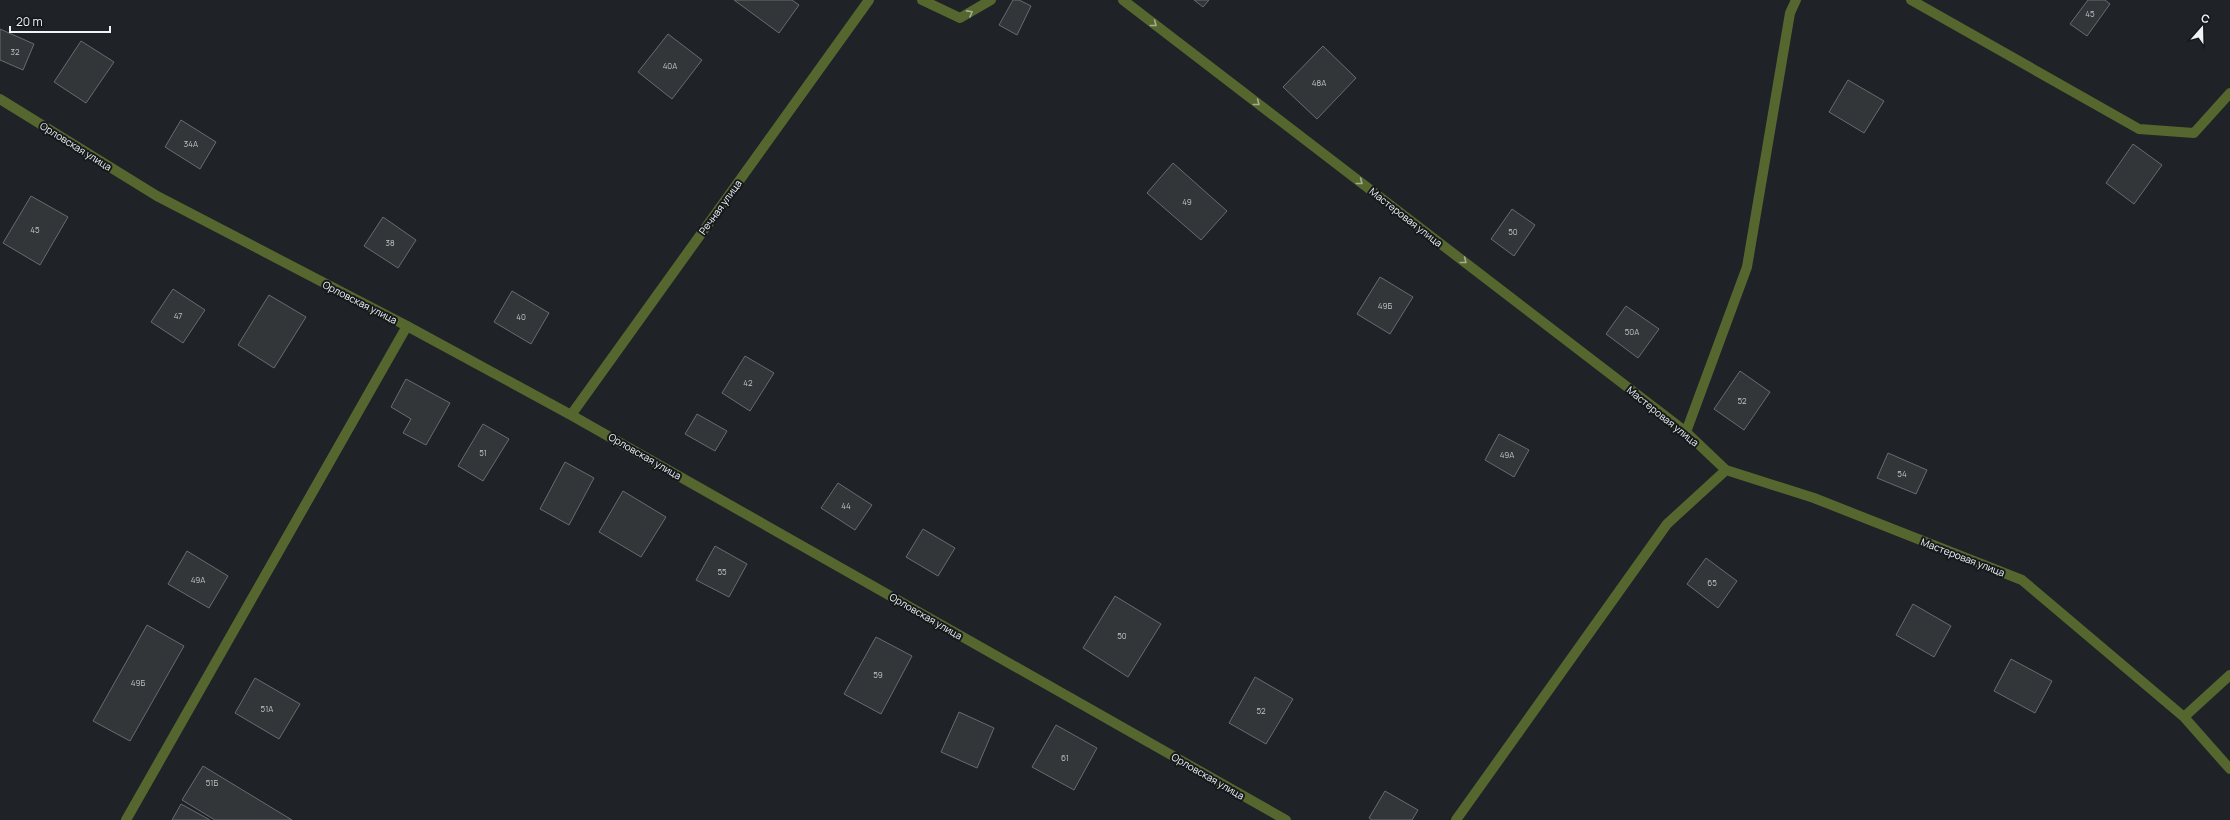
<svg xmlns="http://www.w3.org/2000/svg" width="2230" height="820" viewBox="0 0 2230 820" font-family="Manrope,sans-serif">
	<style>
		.building { fill: #323639; stroke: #686c70 }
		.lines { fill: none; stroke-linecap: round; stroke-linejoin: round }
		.service { stroke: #55672e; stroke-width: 10 }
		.minor { stroke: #55672e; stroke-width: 10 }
		.oneway { stroke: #a3ad92 }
		.labels { text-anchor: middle; stroke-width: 4; stroke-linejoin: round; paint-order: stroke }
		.number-label { font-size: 8px; fill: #c1c4c6 }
		.street-label { font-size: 10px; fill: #f1f3f5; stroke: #16191c }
	</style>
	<rect width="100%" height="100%" fill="#1f2226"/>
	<!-- building -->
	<path class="building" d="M 734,0 L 792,0 L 799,5 L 779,33 Z
		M 1013,0 L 1019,0 L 1031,6 L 1017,35 L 999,25 Z
		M 1194,0 L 1209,0 L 1203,7 Z
		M 2088,0 L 2105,0 L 2110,4 L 2087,36 L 2070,24 Z
		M 0,29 L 34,44 L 23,70 L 0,60 Z
		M 668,34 L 702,60 L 672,99 L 638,72 Z
		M 81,41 L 114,62 L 86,103 L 54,82 Z
		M 1323,46 L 1356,78 L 1317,119 L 1283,87 Z
		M 1848,80 L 1884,101 L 1864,133 L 1829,112 Z
		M 181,120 L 216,142 L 200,169 L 165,147 Z
		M 2133,144 L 2162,165 L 2134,204 L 2106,183 Z
		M 1173,163 L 1227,211 L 1201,240 L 1147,193 Z
		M 31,196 L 68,217 L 40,265 L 3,243 Z
		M 1512,209 L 1535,225 L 1514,256 L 1491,239 Z
		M 383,217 L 416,240 L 398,268 L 364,246 Z
		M 1380,277 L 1413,297 L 1390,334 L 1357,314 Z
		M 173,289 L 205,310 L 183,343 L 151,322 Z
		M 512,291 L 549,313 L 531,344 L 494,322 Z
		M 269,295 L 306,317 L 274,368 L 238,345 Z
		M 1626,306 L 1659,329 L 1638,358 L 1606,334 Z
		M 745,356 L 774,373 L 750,411 L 722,393 Z
		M 1740,371 L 1770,392 L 1744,430 L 1714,409 Z
		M 406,379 L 450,403 L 426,445 L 403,433 L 411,419 L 391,407 Z
		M 697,414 L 727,431 L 715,451 L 685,434 Z
		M 483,424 L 509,439 L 483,481 L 458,466 Z
		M 1499,434 L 1529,450 L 1514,477 L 1485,460 Z
		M 1888,453 L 1927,470 L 1916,494 L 1877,478 Z
		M 565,462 L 594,478 L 569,525 L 540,509 Z
		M 838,483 L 872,505 L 855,530 L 821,508 Z
		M 623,491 L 666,517 L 641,557 L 599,532 Z
		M 923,529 L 955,548 L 938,576 L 906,557 Z
		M 715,546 L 747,564 L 729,597 L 696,580 Z
		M 187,551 L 228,576 L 209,608 L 168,584 Z
		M 1706,558 L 1737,581 L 1718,608 L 1687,584 Z
		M 1115,596 L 1161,624 L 1128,677 L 1083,648 Z
		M 1913,604 L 1951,626 L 1934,657 L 1896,635 Z
		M 147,625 L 184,646 L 130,741 L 93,721 Z
		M 876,637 L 912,656 L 881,714 L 844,694 Z
		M 2011,659 L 2052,681 L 2035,713 L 1994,691 Z
		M 1255,677 L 1293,699 L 1266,744 L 1229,723 Z
		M 255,678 L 300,704 L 279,739 L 235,713 Z
		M 959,712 L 994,728 L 977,768 L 941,752 Z
		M 1056,725 L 1097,748 L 1074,790 L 1032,767 Z
		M 203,766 L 292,820 L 215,820 L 182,800 Z
		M 1385,791 L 1418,810 L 1412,820 L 1372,820 L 1369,818 Z
		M 181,804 L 210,820 L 172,820 Z"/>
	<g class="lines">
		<!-- service -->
		<path class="service" d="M 922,0 L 960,18 L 991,0
			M 126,820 L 407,326"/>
		<!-- minor -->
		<path class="minor" d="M 1123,0 L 1686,432 L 1726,470 L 1814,498 L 2022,580 L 2184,717 L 2230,769
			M 1911,0 L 2139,129 L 2194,133 L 2230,93
			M 0,99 L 157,196 L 407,326 L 571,415 L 1286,820
			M 571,415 L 869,0
			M 1686,432 L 1747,267 L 1790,13 L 1796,0
			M 2184,717 L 2230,675
			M 1456,820 L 1667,524 L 1726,470"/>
	</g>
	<!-- one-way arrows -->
	<defs><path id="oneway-chevron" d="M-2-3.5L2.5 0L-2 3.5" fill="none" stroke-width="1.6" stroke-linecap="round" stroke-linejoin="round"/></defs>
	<g class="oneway">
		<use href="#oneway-chevron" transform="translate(970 13) rotate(-29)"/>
		<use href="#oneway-chevron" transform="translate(1154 24) rotate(38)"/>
		<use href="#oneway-chevron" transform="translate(1257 103) rotate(38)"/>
		<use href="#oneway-chevron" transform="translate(1360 182) rotate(38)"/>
		<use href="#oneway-chevron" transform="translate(1464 261) rotate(38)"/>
	</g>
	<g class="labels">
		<!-- number labels -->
		<g class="number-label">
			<text x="2090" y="17">45</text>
			<text x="15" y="55">32</text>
			<text x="670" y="69">40А</text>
			<text x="1319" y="86">48А</text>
			<text x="191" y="147">34А</text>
			<text x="1187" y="205">49</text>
			<text x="35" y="233">45</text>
			<text x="1513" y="235">50</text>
			<text x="390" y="246">38</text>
			<text x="1385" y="309">49Б</text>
			<text x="178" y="319">47</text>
			<text x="521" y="320">40</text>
			<text x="1632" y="335">50А</text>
			<text x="748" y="386">42</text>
			<text x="1742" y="404">52</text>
			<text x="483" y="456">51</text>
			<text x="1507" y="458">49А</text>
			<text x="1902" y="477">54</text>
			<text x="846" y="509">44</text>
			<text x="722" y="575">55</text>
			<text x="198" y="583">49А</text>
			<text x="1712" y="586">65</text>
			<text x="1122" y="639">50</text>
			<text x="878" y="678">59</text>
			<text x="138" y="686">49Б</text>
			<text x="267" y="712">51А</text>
			<text x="1261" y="714">52</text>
			<text x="1065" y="761">61</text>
			<text x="212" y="786">51Б</text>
		</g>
		<!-- street labels -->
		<g class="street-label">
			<text transform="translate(76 146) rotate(32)" y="4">Орловская улица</text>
			<text transform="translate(720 207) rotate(-54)" y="4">Речная улица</text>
			<text transform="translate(1406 217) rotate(38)" y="4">Мастеровая улица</text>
			<text transform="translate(360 302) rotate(27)" y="4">Орловская улица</text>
			<text transform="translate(1663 416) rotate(39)" y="4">Мастеровая улица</text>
			<text transform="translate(645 456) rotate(30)" y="4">Орловская улица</text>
			<text transform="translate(1963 557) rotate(21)" y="4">Мастеровая улица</text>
			<text transform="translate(926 616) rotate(30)" y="4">Орловская улица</text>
			<text transform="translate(1208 776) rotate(30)" y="4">Орловская улица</text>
		</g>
	</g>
	<!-- north arrow -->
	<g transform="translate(2202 28) rotate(20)" stroke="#16191c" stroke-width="3" paint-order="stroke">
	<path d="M0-3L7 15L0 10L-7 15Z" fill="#f1f3f5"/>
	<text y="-6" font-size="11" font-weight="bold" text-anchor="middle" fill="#f1f3f5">С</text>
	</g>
	<!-- scale -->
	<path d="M10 26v6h100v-6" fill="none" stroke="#f1f3f5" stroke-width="2"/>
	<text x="16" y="26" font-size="12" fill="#f1f3f5" stroke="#16191c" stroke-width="3" paint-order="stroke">20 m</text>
</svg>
